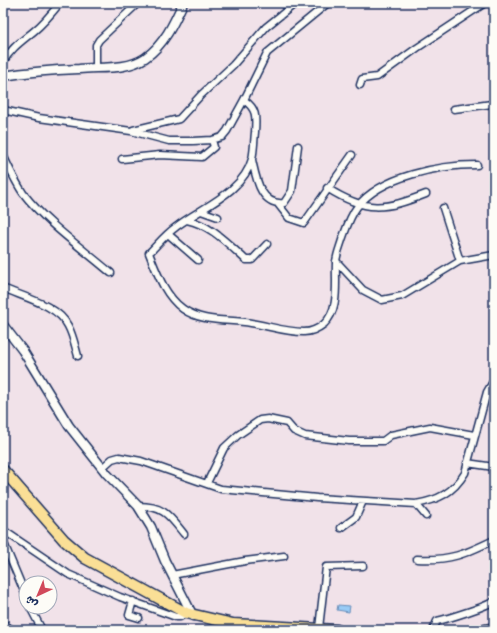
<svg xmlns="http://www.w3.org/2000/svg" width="497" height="633" viewBox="0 0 497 633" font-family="Mali,'Playpen Sans Arabic',sans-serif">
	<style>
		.water { fill: #99cbf5; stroke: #678db9 }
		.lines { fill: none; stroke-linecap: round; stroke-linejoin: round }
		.minor-casing { stroke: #1b2f5e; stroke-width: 9 }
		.tertiary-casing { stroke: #1b2f5e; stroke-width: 11 }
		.primary-casing { stroke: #1b2f5e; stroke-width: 13 }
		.minor { stroke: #fdfcf7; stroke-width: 6 }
		.tertiary { stroke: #fdfcf7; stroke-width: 8 }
		.primary { stroke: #fadf96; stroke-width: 10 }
	</style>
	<rect width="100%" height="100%" fill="#f1e2e9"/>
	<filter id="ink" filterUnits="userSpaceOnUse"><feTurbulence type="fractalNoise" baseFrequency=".025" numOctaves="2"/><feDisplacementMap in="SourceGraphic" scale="8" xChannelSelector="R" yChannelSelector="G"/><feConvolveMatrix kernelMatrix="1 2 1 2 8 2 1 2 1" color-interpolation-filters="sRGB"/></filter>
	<g filter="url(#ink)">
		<!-- water -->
		<path class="water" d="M 338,605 L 350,606 L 349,612 L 337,610 Z"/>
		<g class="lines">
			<!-- minor casing -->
			<g class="minor-casing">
				<path id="minor" d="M 3,62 C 11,48 22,41 34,31 C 44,23 52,13 60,3
					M 96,68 L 96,45 L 99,40 L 138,3
					M 360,85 L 362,79 L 377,77 L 417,48 L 485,3
					M 244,100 C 257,109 256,117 255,132 C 254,141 254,151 252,159 C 243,193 200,208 176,227 C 166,234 158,244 149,253 C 157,273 165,296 183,309 C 203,323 228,319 251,323 C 269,326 286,332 304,332 C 311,332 319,328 324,324 C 340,309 335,283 336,263 C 336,256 340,247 342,240 C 346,229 350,216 357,207 C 381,176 440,165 477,165
					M 454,109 L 492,104 L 494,101
					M 3,110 L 39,118 L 131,131 L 169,141 L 193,141 L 212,140 L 222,137 L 227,131 L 244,100 L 267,53 L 328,3
					M 133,130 L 179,119 L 201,95 L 233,65 L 266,27 L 296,3
					M 3,155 C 9,168 15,181 23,193 C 47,224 82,248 111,273
					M 122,159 L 160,155 L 202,157 L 214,147 L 212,140
					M 252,160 C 256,177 260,206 284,203 L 292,191 L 298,146
					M 327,188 C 366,213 385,210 426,194
					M 278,204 L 289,218 L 304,223 L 352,155
					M 443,208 L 460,261
					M 201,211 L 218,217
					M 187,220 C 211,225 228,244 246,260 L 252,260 L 267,244
					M 168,234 L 198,260
					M 336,261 L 363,290 L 382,300 L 402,296 L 460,261 L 494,255
					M 3,288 C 23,297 58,305 68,326 C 73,335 75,346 78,356
					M 467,463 L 494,467
					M 102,468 L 112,459 L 119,457 L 141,461 L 221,489 L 317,498 L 416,504 C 438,500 453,493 465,473 L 487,392 L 494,380
					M 207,483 L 224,448 L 238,435 L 260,420 L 268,419 L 287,423 L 294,431 L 305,436 L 349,441 L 383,441 L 391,435 L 430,427 L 474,435
					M 416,504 L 426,516
					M 138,506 C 164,506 169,515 184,534
					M 341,528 L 356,517 L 363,501
					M 3,530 L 68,574 L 120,597 L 176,617 L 180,617 L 186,613
					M 3,541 L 26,596
					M 417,559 C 450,561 465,554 494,540
					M 172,575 L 245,561 L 284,556
					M 133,601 L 129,615 L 139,618
					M 30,607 L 42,630
					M 3,623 L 12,630
					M 319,628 L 326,567 L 363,566
					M 433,630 L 437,621 C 447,619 488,606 494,601"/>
			</g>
			<!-- tertiary casing -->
			<g class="tertiary-casing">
				<path id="tertiary" d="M 3,76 C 28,72 54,70 79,69 C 101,67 127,70 145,58 C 164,45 174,23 183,3
					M 3,325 L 23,351 L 69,426 L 107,474 L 138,506 L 151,527 L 165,561 L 193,616"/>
			</g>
			<!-- primary casing -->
			<g class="primary-casing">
				<path id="primary" d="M 3,470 L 64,540 L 85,558 L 186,613 L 233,624 L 337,630
					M 485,630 L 494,628"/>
			</g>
			<!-- minor -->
			<use href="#minor" class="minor"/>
			<!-- tertiary -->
			<use href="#tertiary" class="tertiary"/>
			<!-- primary -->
			<use href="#primary" class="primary"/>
		</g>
	</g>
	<!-- margin -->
	<rect width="497" height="633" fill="none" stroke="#fdfcf7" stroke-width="16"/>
	<rect x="8" y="8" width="481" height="617" fill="none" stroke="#1b2f5e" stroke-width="1.5" filter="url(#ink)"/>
	<!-- north arrow -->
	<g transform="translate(38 595) rotate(224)"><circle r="19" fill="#fdfcf7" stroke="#a3aaba"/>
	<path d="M0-3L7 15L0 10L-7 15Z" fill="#d1495b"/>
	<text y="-6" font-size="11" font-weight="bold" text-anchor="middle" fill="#1b2f5e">ش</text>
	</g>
</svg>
